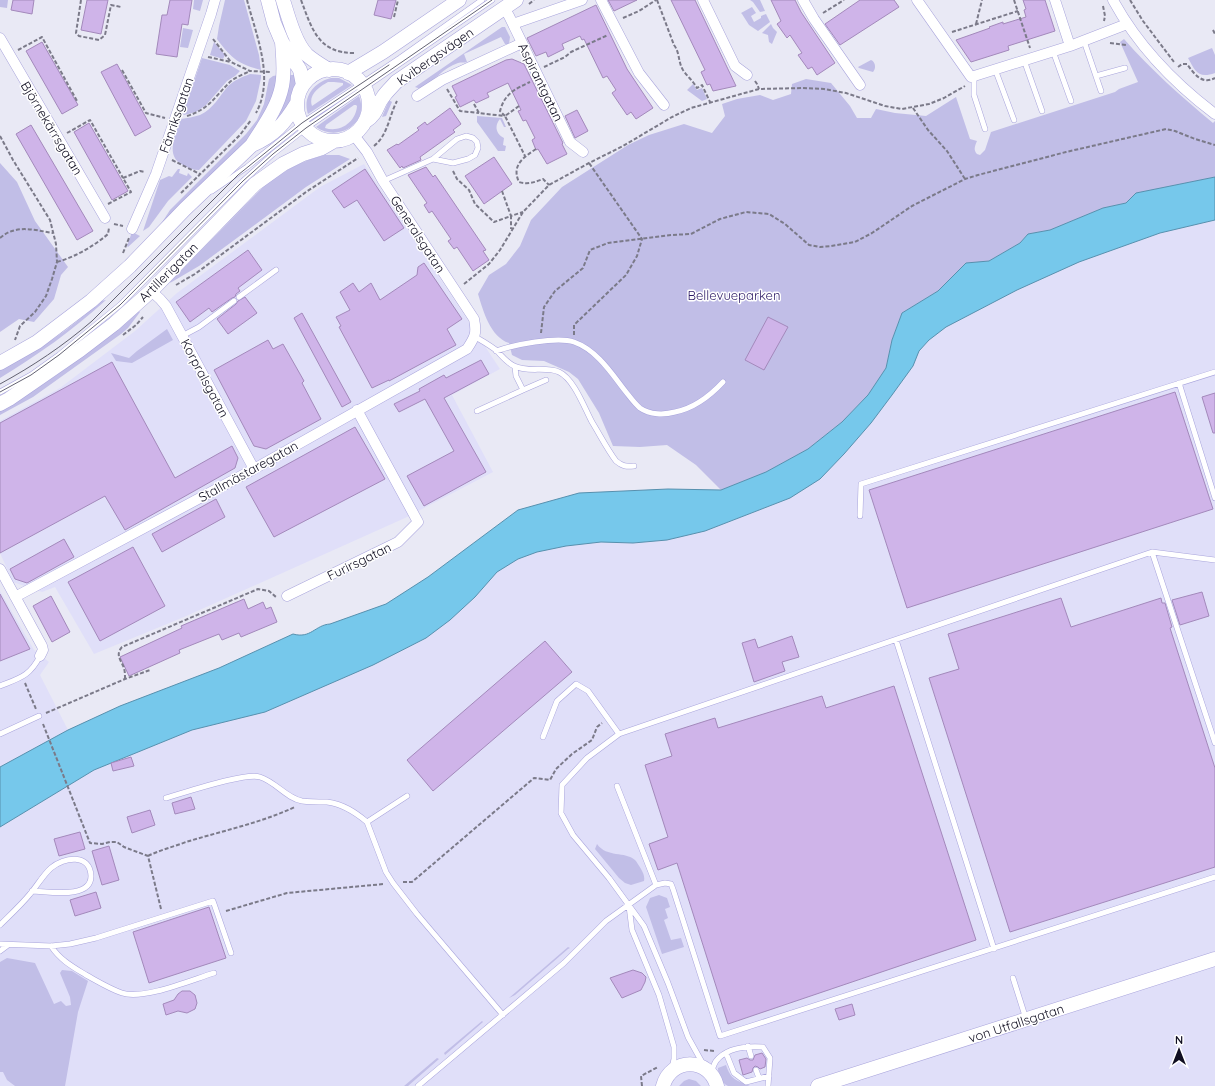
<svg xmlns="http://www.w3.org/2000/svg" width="1215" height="1086" viewBox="0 0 1215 1086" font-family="Quicksand,sans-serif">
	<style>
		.built { fill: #e0dff9 }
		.green { fill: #c1bee7; fill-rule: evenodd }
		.water { fill: #76c8eb; stroke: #5790ae }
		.building { fill: #cfb4e9; stroke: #a389bb }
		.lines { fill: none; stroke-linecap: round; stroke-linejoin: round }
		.lane-casing { stroke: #a9a5dc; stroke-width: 6 }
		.street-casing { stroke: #a9a5dc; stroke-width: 11 }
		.secondary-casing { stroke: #a9a5dc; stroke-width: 15 }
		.path { stroke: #7b7a89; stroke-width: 2; stroke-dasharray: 4 2; stroke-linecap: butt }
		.lane { stroke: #fff; stroke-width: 5 }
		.street { stroke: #fff; stroke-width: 10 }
		.secondary { stroke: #fff; stroke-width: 14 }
		.tram { stroke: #636272; stroke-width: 1 }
		.labels { text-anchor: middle; stroke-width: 3; stroke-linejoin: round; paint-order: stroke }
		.street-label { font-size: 13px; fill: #100e21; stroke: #fff }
		.park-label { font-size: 13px; fill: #2c1965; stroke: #fff }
	</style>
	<rect width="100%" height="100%" fill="#e9e9f5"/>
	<!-- built -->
	<path class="built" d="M 364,164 L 500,369 L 452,395 L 493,472 L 405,518 L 184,617 L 94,654 L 55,587 L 42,592 L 13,582 L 0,553 L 0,421 L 60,388 L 135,331 L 177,293 L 320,187 Z
		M 1215,220 L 1215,1086 L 0,1086 L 0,827 L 94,770 L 192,730 L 265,712 L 373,665 L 426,638 L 450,620 L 475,597 L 497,572 L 518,559 L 537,552 L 566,546 L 601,542 L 633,543 L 667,540 L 705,531 L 790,498 L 844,454 L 871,423 L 892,395 L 913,366 L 919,351 L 929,340 L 946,327 L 1017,290 L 1079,262 L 1160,233 Z
		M 0,591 L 34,650 L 49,662 L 40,675 L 68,730 L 0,767 Z"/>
	<!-- green -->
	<path class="green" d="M 0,0 L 8,0 L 7,8 L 0,7 Z
		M 194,0 L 203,0 L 200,11 L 193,9 Z
		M 225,0 L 244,0 L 259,55 L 261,70 C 238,64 231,58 217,39 L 219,26 Z
		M 750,0 L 760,0 L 765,11 L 760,12 L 753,2 Z
		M 752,7 L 756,13 L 751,16 L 754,22 L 761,18 L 761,16 L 766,14 L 770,22 L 758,31 L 749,25 L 742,14 L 741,13 Z
		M 771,24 L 773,28 L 777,32 L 772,44 L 769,42 L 768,35 L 762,33 Z
		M 502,27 L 505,27 L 510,37 L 509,44 L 505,44 L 501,37 L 464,54 L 467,62 C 464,63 461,62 458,63 C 443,68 434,81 421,89 L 415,87 Z
		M 183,28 L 193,30 L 188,48 L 180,47 Z
		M 1124,39 C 1151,70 1182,97 1213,123 L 1215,121 L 1215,177 L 1137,193 L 1126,203 L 1103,208 L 1050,230 L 1028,234 L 1020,243 L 989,261 L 966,264 L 938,291 L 902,313 L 892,340 L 886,368 L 868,395 L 842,422 L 808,449 L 766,472 L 721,490 L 696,465 L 667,445 L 640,447 L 613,446 L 599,413 L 578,379 L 569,372 L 544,361 L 522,360 L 512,355 L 509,343 C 490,337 483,310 478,294 L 489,275 L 506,264 L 520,246 L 531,220 L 562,187 L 628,145 L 649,135 L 684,124 L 712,133 L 725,116 L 722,104 L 737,99 L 760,95 L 773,100 L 791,94 L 792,84 L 806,79 L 831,83 L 850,106 L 857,118 L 871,118 L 876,109 L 895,113 L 926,116 L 956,97 L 970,139 L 977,141 C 975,146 973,150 977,154 L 980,155 L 985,150 L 991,132 L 1115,92 L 1119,89 L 1138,82 L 1120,42 Z
		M 214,42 L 225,55 L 223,59 L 210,55 Z
		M 1212,48 L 1215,55 L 1215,73 C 1198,79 1195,71 1188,58 Z
		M 202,58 L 230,65 L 240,71 L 235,76 L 227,81 L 206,105 L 196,112 L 184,115 L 183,114 Z
		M 871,60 C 876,62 876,69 873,72 L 859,68 L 858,67 Z
		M 250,74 L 261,75 L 261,78 L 256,101 L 246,121 L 199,170 C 193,170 188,168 183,165 C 164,156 176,133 181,119 C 187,118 194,117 200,115 C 213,109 219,97 228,86 C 235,80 242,77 250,74 Z
		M 279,75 L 276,95 L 249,138 L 159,227 L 170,210 L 246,134 L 257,120 L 264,104 L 269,79 L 273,76 Z
		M 287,75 L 295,75 C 296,103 291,108 270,125 Z
		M 331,78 L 339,78 L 352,85 L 308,114 C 302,96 315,82 331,78 ZM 328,82 L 334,82 L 343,83 L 343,85 L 312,106 C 308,95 319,87 328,82 Z
		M 693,84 L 697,90 L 702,88 L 707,99 L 702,101 L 687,90 Z
		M 359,96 C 370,123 338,143 316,127 ZM 354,105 L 356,105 L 357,106 C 356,122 340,133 325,128 L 326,125 Z
		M 389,100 L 392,102 L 386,116 L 382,117 Z
		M 477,116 L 502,118 L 506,127 L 504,127 L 500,119 C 494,126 496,134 504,138 L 503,145 L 506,146 L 505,151 L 498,151 L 477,122 Z
		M 325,155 L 339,155 L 350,159 L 306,187 L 199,266 L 170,283 L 171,281 L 266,184 C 283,171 304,160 325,155 Z
		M 0,163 L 17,182 L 35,221 L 68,267 L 61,275 L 54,299 L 34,322 L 19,319 L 0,332 Z
		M 178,169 L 180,169 L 179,173 L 187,176 L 188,173 L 192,177 L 168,201 L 149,227 L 143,231 L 160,180 L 169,176 L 172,177 Z
		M 132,232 L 140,236 L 128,247 L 127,246 Z
		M 106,300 C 73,330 38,355 0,378 L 0,370 C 37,352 70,329 101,301 Z
		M 139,311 L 140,312 L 128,328 L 121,334 L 33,397 L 0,415 L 0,410 C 51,383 95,347 139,311 Z
		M 167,329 L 173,340 L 132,363 L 116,361 L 111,353 L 129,358 L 137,351 Z
		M 597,844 C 607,858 625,851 635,860 C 637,862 639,866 641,869 C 643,873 645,876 644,881 L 631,885 L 625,883 L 619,878 L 595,849 Z
		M 659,895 L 667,898 L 670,907 L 665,909 L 668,918 L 664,920 L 671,940 L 681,938 L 684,947 L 662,954 L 646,907 L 650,898 Z
		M 568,947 L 570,948 L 568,949 L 515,995 L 509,998 Z
		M 7,958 L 35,963 L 54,1004 L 61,1001 L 66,1006 L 71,1005 L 70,997 L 60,973 L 62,970 L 72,971 L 88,981 L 78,1012 L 65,1086 L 15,1086 L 7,1080 L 3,1072 L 0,1072 L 0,962 Z
		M 482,1021 L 483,1022 L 445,1055 L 444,1053 Z
		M 437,1058 L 439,1059 L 408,1086 L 404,1086 Z
		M 726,1065 C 731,1080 736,1080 750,1086 L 728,1086 C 721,1082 718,1076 718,1068 Z
		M 689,1079 L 696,1081 L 701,1086 L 679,1086 L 684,1081 Z"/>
	<!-- water -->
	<path class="water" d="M 1215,177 L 1215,220 L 1160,233 L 1079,262 L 1017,290 L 946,327 L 929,340 L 919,351 L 913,366 L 892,395 L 871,423 L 844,454 L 820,479 L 790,498 L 705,531 L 667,540 L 633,543 L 601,542 L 566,546 L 537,552 L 518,559 L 497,572 L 475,597 L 450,620 L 426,638 L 373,665 L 265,712 L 192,730 L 94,770 L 0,827 L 0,767 L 68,730 L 120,706 L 219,668 L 293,634 C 311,639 315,625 330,624 L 386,604 L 428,577 L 518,510 L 579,493 L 668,489 L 721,490 L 766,472 L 808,449 L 842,422 L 868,395 L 886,368 L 892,340 L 902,313 L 938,291 L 966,263 L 989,261 L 1020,243 L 1028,234 L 1050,230 L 1103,208 L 1126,203 L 1136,193 Z"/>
	<!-- building -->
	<path class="building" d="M 13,0 L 34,0 L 32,14 L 11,10 Z
		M 87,0 L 108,0 L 101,34 L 81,30 Z
		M 170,0 L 192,0 L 188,25 L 182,24 L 177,57 L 156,54 L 162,15 L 167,15 Z
		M 378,0 L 396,0 L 391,19 L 374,15 Z
		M 608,0 L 637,0 L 614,11 Z
		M 671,0 L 695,0 L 736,86 L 713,91 L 710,84 L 707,85 L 701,72 L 705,70 Z
		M 771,0 L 795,0 L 801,12 L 835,63 L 817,75 L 812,67 L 808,69 L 798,55 L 802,53 L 790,35 L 787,38 L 777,24 L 781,21 Z
		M 860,0 L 894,0 L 899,7 L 840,45 L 825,24 Z
		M 1023,0 L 1045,0 L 1055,31 L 1008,46 L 1009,50 L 971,62 L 956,40 L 990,28 L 989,27 L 1003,22 L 1003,24 L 1026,17 L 1024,10 L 1026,9 Z
		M 596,5 L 627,69 L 653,108 L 636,119 L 631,112 L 627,115 L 612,93 L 616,90 L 607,76 L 603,78 L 584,39 L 582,40 L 580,36 L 562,44 L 564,49 L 548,57 L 546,52 L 536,56 L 527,38 Z
		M 42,42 L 78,105 L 62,114 L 26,51 Z
		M 512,59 L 524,64 L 563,143 L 562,144 L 567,154 L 547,164 L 538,149 L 536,150 L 532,140 L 535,138 L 526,120 L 523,121 L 518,111 L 521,110 L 508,83 L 487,93 L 489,97 L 476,103 L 474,100 L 460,107 L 455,97 L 457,96 L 452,86 L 506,60 Z
		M 117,64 L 151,127 L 135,136 L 101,72 Z
		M 450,108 L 461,124 L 453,130 L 455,132 L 420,157 L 421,160 L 403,168 L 402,166 L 400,168 L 387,150 L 397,144 L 398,145 L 419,130 L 417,128 L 425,122 L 427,125 Z
		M 577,110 L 588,131 L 575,138 L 565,116 Z
		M 89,123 L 128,191 L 112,200 L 74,132 Z
		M 31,125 L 93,231 L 77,240 L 16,134 Z
		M 494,157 L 512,184 L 484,204 L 465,176 Z
		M 426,167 L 433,177 L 435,175 L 486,250 L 483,251 L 489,260 L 473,271 L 457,247 L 454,249 L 448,241 L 451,239 L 432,211 L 429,213 L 424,205 L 427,203 L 408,175 Z
		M 365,169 L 404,228 L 384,241 L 357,200 L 344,208 L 332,191 Z
		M 248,250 L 262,270 L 238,288 L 240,291 L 236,294 L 235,297 L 232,298 L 212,312 L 209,308 L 190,322 L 176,302 Z
		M 424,263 L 462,319 L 447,329 L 456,345 L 389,381 L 389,380 L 372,388 L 339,327 L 341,326 L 336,317 L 350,310 L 340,292 L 353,283 L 359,292 L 371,283 L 380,300 L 417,275 L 418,267 Z
		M 245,297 L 257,313 L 228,334 L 217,319 L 236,304 L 238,301 Z
		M 302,313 L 351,402 L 342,407 L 294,318 Z
		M 768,317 L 788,327 L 764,370 L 745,360 Z
		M 268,340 L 273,349 L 283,344 L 304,381 L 302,383 L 321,419 L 266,449 L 254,446 L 214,370 Z
		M 481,360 L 489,374 L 444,398 L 486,472 L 424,506 L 407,476 L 454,451 L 425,399 L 399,412 L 394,404 L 420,391 L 419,389 L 444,375 L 446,378 Z
		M 112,362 L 175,478 L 232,446 L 238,458 L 235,468 L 125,530 L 105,496 L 0,553 L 0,423 Z
		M 1175,392 L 1213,509 L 907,608 L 869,490 Z
		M 1215,393 L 1215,433 L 1213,433 L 1202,397 Z
		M 355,427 L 385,479 L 274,537 L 246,487 Z
		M 216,499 L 225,517 L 162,552 L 152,534 Z
		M 64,539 L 74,557 L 27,583 L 15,579 L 10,569 Z
		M 133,547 L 165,606 L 100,641 L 68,582 Z
		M 1202,592 L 1209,616 L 1180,625 L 1172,600 Z
		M 0,594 L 30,649 L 0,661 Z
		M 51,596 L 70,632 L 52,642 L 33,606 Z
		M 1061,598 L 1071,627 L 1161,598 L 1162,603 L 1165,603 L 1172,627 L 1170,628 L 1215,768 L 1215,867 L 1010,932 L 929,678 L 959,669 L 948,634 Z
		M 244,599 L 248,609 L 263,602 L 266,609 L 271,607 L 277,622 L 241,637 L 239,633 L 222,640 L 219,634 L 179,650 L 180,653 L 129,676 L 120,657 L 182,628 L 181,626 Z
		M 792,636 L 799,657 L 782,662 L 785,671 L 754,682 L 742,643 L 755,639 L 758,648 Z
		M 545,641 L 572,672 L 433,791 L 407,760 Z
		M 894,686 L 976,940 L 728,1024 L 677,863 L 658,870 L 649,844 L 668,837 L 645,765 L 672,756 L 665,734 L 715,718 L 718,728 L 822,696 L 826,708 Z
		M 131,757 L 134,766 L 113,771 L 111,763 Z
		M 191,797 L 195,809 L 175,814 L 172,803 Z
		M 150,810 L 155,825 L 132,833 L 127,817 Z
		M 80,832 L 85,849 L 59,856 L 54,839 Z
		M 109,846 L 119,880 L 102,885 L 92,851 Z
		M 96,892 L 101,908 L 75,916 L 70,900 Z
		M 209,907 L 226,958 L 149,983 L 133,932 Z
		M 633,970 L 642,973 L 646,977 L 645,982 L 641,990 L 622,998 L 610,978 Z
		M 182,991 L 190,991 L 195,995 L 197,1003 L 195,1009 L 187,1013 L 178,1011 L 166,1015 L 163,1004 L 174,1000 L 178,994 Z
		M 852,1004 L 855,1015 L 839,1020 L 835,1009 Z
		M 762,1053 L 766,1059 L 765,1067 L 760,1069 L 758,1067 L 755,1066 L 753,1068 L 752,1072 L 743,1075 L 739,1060 L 747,1058 L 750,1060 L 753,1060 L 755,1055 Z"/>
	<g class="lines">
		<!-- lane casing -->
		<g class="lane-casing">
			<path id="lane" d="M 1084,41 L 1101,91
				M 1053,51 L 1071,101
				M 1024,60 L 1042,111
				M 995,69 L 1014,120
				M 974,76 L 974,95 L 985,129
				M 1096,76 L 1125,68
				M 383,181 L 433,159 L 457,139 L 466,136 L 473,138 L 477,142 L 478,148 L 475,155 L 468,159 L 453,163 L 433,159
				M 212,191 L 247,167 L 302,123 L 400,58 L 482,0
				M 239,297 L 276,270
				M 182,336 L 199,327 L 234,301
				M 475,337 C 483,341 489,345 496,350 C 502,356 506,362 514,366 C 528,373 545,366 559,372 C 574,379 584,407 592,422 C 600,435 607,449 616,461 C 622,466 626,467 634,466
				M 496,351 C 513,345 557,336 574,342 C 597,350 612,374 626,392 C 630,397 635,404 640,408 C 650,415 664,415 675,412 C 695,408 710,396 723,382
				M 1179,383 L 1215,498
				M 523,390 L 546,380
				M 0,392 L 31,375 L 59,355 L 120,305 L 243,181 L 273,154 L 306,128 L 492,0
				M 477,411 L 523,390 L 516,376 L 515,367
				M 860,516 L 861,484 L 1215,372
				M 1152,552 L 1215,743
				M 896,640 L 994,949
				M 0,686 C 20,678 30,676 40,656
				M 0,734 L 39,716
				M 543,737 L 557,701 L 576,684 L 588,691 L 619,734
				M 617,786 L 656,885
				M 407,796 L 367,822 L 386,872 L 393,883 L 417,914 L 503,1015
				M 166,798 C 184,793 245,772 260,777 C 276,782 286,798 302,801 C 310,802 319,802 327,802 C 343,804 355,812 367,822
				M 629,906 L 632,930 L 659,995 L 674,1047 L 674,1059 L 672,1068
				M 0,925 C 10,915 21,905 30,894 C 37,886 43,875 51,868 C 64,857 90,853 91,876 C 91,900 47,891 32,891
				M 0,944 L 51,946 L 70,944 L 96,938 L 213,901 L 231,953
				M 51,946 C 60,960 73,967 86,975 C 97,981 110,989 122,993 C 144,1000 191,980 214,973
				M 0,951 L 8,945
				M 1013,978 L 1026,1019
				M 748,1046 L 751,1056
				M 726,1053 L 734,1073 L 746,1082 L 769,1076
				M 703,1064 L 688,1037 L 668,983 L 644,926 L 609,878 L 573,835 L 561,813 L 562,785 L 587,758 L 619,734 L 1152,552 L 1215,560
				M 756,1070 L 759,1078
				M 711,1072 C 713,1068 714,1064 716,1061 C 727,1047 748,1046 763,1047 L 770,1058 L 768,1086
				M 418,1086 L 564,963 L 606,921 L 656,885 L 665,883 L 671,884 L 673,889 L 720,1036 L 1215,877"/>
		</g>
		<!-- street casing -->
		<g class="street-casing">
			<path id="street" d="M 601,0 L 639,73 L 664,105
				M 703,0 L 735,66 L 747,75
				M 803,0 L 814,19 L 860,85
				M 917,0 L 971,77 L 1070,46 L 1127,24
				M 1055,0 L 1070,46
				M 1113,0 C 1138,46 1174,83 1215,114
				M 504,8 L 509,16 L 570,142 L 583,152
				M 513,24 L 582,0
				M 0,38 L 105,218
				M 417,96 L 442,80 L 522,43
				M 132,229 L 156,174 L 211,14 L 215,0
				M 151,291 L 160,299 L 166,306 L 254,469
				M 0,569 L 42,646 L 43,650 L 40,656
				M 287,596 L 398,542 L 418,522 L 357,410
				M 15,597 L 254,469 L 467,349 C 475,337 477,333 474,319 L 383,181 L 367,152 L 353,134"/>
		</g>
		<!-- secondary casing -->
		<g class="secondary-casing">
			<path id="secondary" d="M 268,0 L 274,23 L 282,42 L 300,70 L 303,85
				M 283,0 C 288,16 295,43 307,55 C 314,61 321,65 329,70
				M297 105a36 36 0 1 1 72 0a36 36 0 1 1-72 0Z
				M 348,73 L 383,52 L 459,0
				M 366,121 C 378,113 376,106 383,97 C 387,91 392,87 396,82 L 516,0
				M 252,145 C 264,126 278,107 282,86 C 285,71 283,56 282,42
				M 0,363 L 37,342 L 91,301 L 130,266 L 185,209 L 252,145 C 274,136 285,123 297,103
				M 0,404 L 9,399 L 80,350 L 114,324 L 151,291 L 255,184 L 283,164 L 303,154 L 322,148 L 334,141
				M 663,1086 C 671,1057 709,1057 717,1086
				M 818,1086 L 1215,959"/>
		</g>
		<!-- path -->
		<path class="path" d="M 81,0 L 76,33 L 79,36 L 99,40 L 105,35 L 111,5 L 121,7
			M 247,0 C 256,35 275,78 256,113
			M 301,0 C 312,29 318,53 354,53
			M 657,0 L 674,45 C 680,53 678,62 683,70 C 687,76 693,81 697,88 L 702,85 L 710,102
			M 1014,0 L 1030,48
			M 1130,0 L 1143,21 L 1174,62
			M 529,4 L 534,0
			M 1103,6 L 1105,16 L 1104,21
			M 823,13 L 844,0
			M 394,17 L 398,0
			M 623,18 L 639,11 L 656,0
			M 976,24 L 982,0
			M 1213,30 L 1215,34
			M 952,32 L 1018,11
			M 213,39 L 231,62 L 250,71 L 271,72
			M 1110,43 L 1126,45
			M 18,50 L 42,37 L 77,101
			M 208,57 L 231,62
			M 544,67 L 565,57 L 571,52 L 608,35
			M 1178,67 L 1182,64 L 1187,64 C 1194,74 1202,85 1215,78
			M 122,70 L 146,113 L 165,118
			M 755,81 L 757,84 L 759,89
			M 447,89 L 460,111 L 479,113
			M 474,104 L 479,113 L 504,116
			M 519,106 L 505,116 L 525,156
			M 913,108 L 928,130 L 947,151 L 965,179
			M 187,116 C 210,109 215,96 231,81 C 236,77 244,74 250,71
			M 505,116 L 500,111 C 505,93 515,89 530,82
			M 67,133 L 90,120 L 123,178
			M 0,136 L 13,160 L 50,220 L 56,244 L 57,262 L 52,279 L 46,296 L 35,312 L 20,326 L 15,340
			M 374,146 C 388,135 389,116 397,101
			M 536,149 C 524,157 511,165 519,182 C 528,185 535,182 543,179 L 549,185
			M 172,160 L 200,174
			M 453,171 L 457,179 L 469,190 L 475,204 L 494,222 L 511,216 L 511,229
			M 502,191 L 511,216 L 523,212
			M 181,193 L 240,135 L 251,120
			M 108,204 L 131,192 L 123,178 L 140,171 L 145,172
			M 114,224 L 123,226
			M 0,238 C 16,224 34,230 53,233
			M 123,253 L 129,238
			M 57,262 C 75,257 94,246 108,234 L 109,228
			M 464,284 L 489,264 L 500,250 L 523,212 L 549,185 L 589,163 L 623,146 L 672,117 L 691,108 L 759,89 L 803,88 L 824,89 L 846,93 L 885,106 L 902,109 L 929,104 L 944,98 L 965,86
			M 176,285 L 195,274 L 306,192 L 358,158
			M 541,333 L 544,307 L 555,291 L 583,268 L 590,250 L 608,243 L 671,235 L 691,234 L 720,219 L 746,212 L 769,214 L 785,224 L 809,245 L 820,247 L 831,246 L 855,242 L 872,233 L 912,206 L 965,179 L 978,175 L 1066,152 L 1166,129 L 1175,131 L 1195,139 L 1215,145
			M 123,335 L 136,325 L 143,317
			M 574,335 L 574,325 L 626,275 L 637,256 L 642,239 L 589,163
			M 125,679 C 125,675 125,672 124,668 C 121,660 115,655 122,647 L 258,589 L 269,591 L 276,597
			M 25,683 L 36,709
			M 46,713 L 125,679 L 150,670
			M 43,724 L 90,843 L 102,844 L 110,842 L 117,842 L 124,847 L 148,856 L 161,909
			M 148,856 C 160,850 173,847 186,842 C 222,831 260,823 295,807
			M 403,882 L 412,882 L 534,778 L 550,780 L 556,769 L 572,754 L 592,740 L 597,727 L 602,723
			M 226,911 L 287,893 L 384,884
			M 704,1050 L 714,1051
			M 642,1086 L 641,1076 L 658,1067"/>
		<!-- lane -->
		<use href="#lane" class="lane"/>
		<!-- street -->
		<use href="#street" class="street"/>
		<!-- secondary -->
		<use href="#secondary" class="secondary"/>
		<!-- tram -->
		<path class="tram" d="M 0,384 C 33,366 63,346 92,321 L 238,175 L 302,123 L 389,65
			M 0,392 L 31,375 L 59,355 L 120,305 L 243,181 L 273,154 L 306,128 L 492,0"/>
	</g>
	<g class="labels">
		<!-- street labels -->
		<g class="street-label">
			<text transform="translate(435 56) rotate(-35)" y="5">Kvibergsvägen</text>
			<text transform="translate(541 82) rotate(64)" y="5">Aspirantgatan</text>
			<text transform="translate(176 115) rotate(-71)" y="5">Fänriksgatan</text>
			<text transform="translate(52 128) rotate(59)" y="5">Björnekärrsgatan</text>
			<text transform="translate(418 234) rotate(57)" y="5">Generalsgatan</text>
			<text transform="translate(168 272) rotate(-45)" y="5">Artillerigatan</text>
			<text transform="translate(205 378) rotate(62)" y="5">Korpralsgatan</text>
			<text transform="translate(248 471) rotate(-29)" y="5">Stallmästaregatan</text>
			<text transform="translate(359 561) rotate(-26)" y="5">Furirsgatan</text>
			<text transform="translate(1016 1023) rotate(-18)" y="5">von Utfallsgatan</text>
		</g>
		<!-- park labels -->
		<g class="park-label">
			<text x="734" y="300">Bellevueparken</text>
		</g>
	</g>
	<!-- north arrow -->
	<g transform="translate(1179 1050)" stroke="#ffffff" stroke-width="3" paint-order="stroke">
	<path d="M0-3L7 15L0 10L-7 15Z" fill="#100e21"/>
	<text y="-6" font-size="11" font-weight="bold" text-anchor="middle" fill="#100e21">N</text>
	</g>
</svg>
